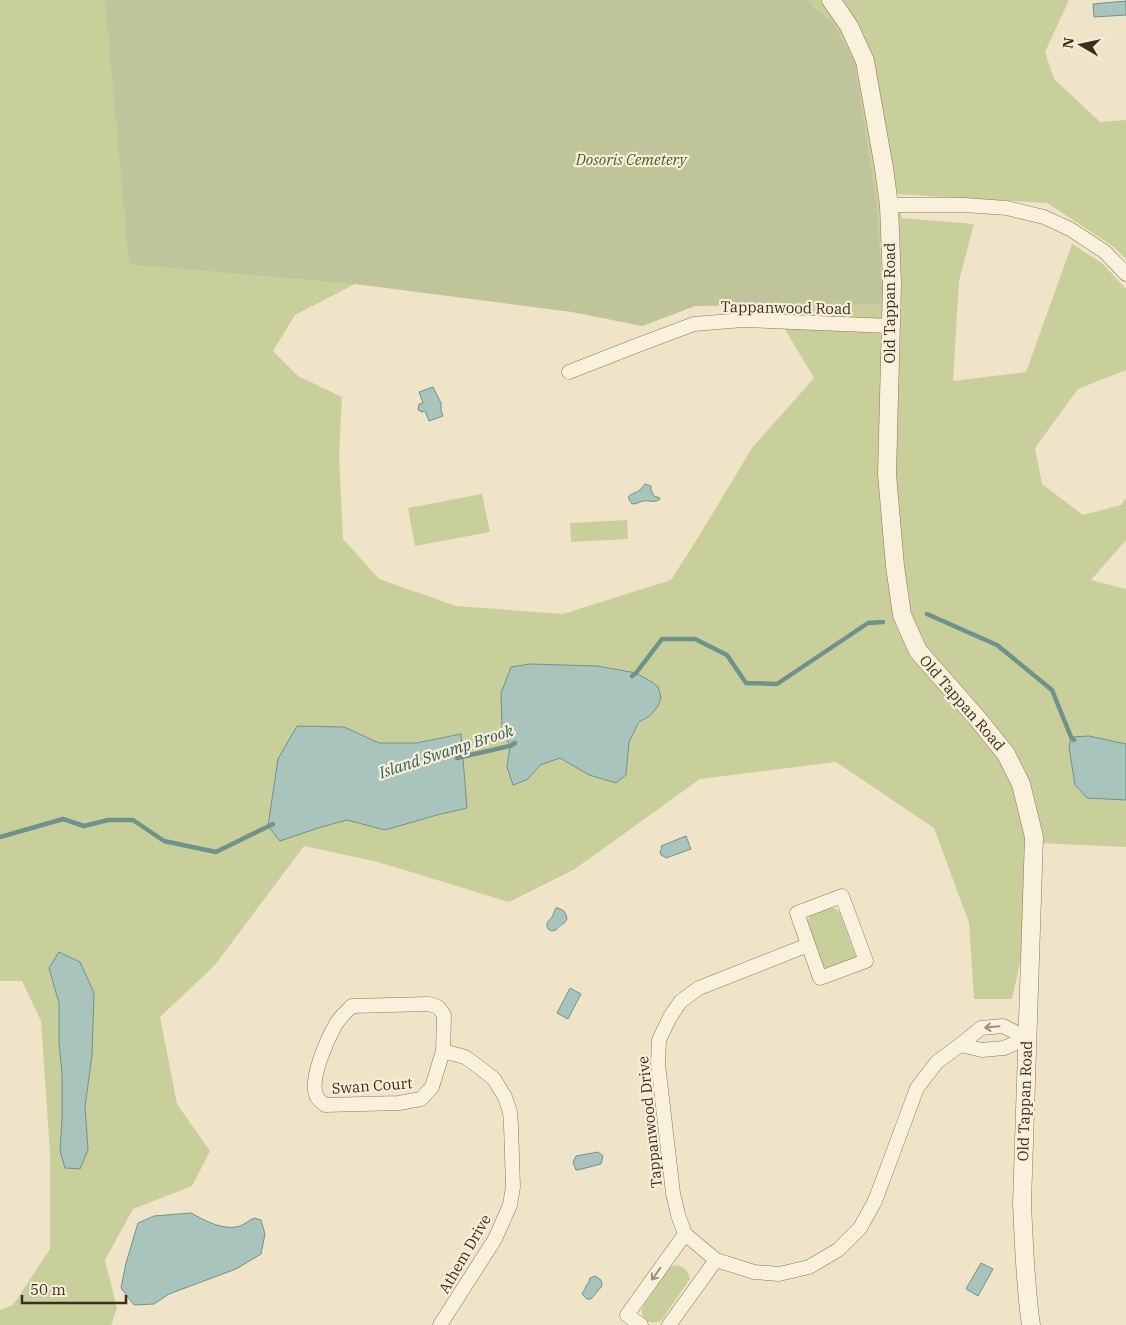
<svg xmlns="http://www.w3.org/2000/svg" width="1126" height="1325" viewBox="0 0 1126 1325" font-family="'IBM Plex Serif',serif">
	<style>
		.green { fill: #c9cf9b; fill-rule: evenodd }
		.cemetery { fill: #bfc49a }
		.water { fill: #a9c4bc; stroke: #6f938a }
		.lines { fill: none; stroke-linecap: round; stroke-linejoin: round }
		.stream { stroke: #6f938a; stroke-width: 4.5 }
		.minor-casing { stroke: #8d765c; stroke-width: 15 }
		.tertiary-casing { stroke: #8d765c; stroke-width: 19 }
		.minor { stroke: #faf1dc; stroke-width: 14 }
		.tertiary { stroke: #faf1dc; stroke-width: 18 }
		.oneway { stroke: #9c907e }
		.labels { text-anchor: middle; stroke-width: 4.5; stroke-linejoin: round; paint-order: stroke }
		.park-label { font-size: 15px; font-style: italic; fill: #4d5a26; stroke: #f7eed8 }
		.street-label { font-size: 15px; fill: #3d2e20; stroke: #f7eed8 }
		.water-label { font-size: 16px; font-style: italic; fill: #2f5d5a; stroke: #f7eed8 }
	</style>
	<rect width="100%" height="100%" fill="#f0e4c8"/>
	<!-- green -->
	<path class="green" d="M 0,0 L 151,0 L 355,284 L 295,315 L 273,351 L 298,376 L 342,397 L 339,455 L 343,539 L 379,579 L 456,606 L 563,614 L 671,580 L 699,536 L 752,448 L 814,378 L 770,304 L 695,306 L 642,326 L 423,0 L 1069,0 L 1045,52 L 1054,79 L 1100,122 L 1126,120 L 1126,259 L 1114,247 L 1047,203 L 894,194 L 902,218 L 974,224 L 959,281 L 953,381 L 1026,372 L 1072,244 L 1102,263 L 1126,289 L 1126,370 L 1078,389 L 1035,448 L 1042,484 L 1083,515 L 1121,505 L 1126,498 L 1126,540 L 1091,580 L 1126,589 L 1126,744 L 1089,736 L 1071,737 L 1069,747 L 1075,785 L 1111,799 L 1126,800 L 1126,847 L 1037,843 L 1023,949 L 1012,999 L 974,999 L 969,923 L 934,828 L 836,762 L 700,779 L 575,869 L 509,902 L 378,862 L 304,846 L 215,965 L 160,1017 L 177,1104 L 210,1151 L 192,1186 L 133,1209 L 105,1260 L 117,1308 L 111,1325 L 0,1325 L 0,1310 L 13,1305 L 50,1249 L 50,1154 L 41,1021 L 22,981 L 0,981 ZM 567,666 L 597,666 L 650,716 L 640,722 L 629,742 L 626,775 L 589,775 L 560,758 L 540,765 L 528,779 L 507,767 L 510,746 ZM 344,727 L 378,743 L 416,743 L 461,734 L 467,808 L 437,815 L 385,830 L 347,820 L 318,828 ZM 59,1003 L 92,1056 L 85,1106 L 88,1150 L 60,1151 L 62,1119 L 62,1074 L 59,1042 Z
		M 482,494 L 490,532 L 415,546 L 408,508 Z
		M 627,520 L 628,539 L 571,542 L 570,523 Z
		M 834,908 L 837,910 L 840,913 L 856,957 L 855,959 L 827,969 L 823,966 L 807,924 C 808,912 823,909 834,908 Z
		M 676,1265 C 685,1267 688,1271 690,1279 L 661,1321 C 650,1325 640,1320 642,1308 L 670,1267 Z"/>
	<!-- cemetery -->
	<path class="cemetery" d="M 105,0 L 806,0 L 833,23 L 855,64 L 877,207 L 883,304 L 770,304 L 695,306 L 642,326 L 572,312 L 355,284 L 129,264 Z"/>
	<!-- water -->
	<path class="water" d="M 1126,1 L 1126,15 L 1094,17 L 1093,4 Z
		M 433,387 L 441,403 L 441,410 L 443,416 L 429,421 L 425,411 L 421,412 L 421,411 L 418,410 L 419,404 L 423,403 L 419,392 Z
		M 645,484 L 651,486 L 651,490 L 654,496 L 660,498 L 659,500 C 653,503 649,500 643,501 C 639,502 637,504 632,504 C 623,493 634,495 640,490 C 642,488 643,486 645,484 Z
		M 530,664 L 597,666 L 636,673 L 652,682 L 658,687 L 661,697 L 658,706 L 650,716 L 639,722 L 629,742 L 626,775 L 616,783 L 589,775 L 560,758 L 540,765 L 528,779 L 513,785 L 507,767 L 510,746 L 502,728 L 501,693 L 511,667 Z
		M 297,726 L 344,727 L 379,743 L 416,743 L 461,734 L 467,808 L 437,815 L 385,830 L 347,820 L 318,828 L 280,841 L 268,826 L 278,759 Z
		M 1089,736 L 1126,744 L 1126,800 L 1087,798 L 1075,785 L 1069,747 L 1071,737 Z
		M 686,836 L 691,849 L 666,858 L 665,857 L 661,855 L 660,851 L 662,849 L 661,846 Z
		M 556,908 L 558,908 L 564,911 C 572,924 561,922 556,930 L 552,931 L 548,929 C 544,921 551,921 553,915 C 554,912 555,910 556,908 Z
		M 59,952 L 80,962 L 94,993 L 92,1056 L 85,1106 L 88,1150 L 80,1169 L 65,1168 L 60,1151 L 62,1119 L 62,1074 L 59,1042 L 59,1003 L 49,968 Z
		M 570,988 L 581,994 L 568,1019 L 557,1013 Z
		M 598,1152 L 603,1156 L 601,1164 L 578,1170 L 576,1170 L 573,1162 L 576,1156 Z
		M 191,1213 C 206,1221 223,1231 240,1226 C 245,1224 250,1220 254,1218 L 261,1220 L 265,1234 L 261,1254 L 236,1269 L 169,1294 L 154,1304 L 134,1305 L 121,1288 L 126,1263 L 138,1223 L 154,1216 Z
		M 981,1263 L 993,1269 L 978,1296 L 966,1289 Z
		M 595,1276 L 601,1280 L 602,1286 L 591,1299 L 587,1299 L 582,1294 L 585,1289 L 586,1286 L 589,1282 L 590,1278 Z"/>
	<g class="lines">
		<!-- stream -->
		<path class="stream" d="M 927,614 L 997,645 L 1052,690 L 1071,737 L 1074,740
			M 632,676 L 636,673 L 662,639 L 695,639 L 727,655 L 746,683 L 777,684 L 868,623 L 883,622
			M 457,758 L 510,746 L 515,743
			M 0,837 L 63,819 L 84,826 L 108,820 L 133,820 L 164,841 L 216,852 L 273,824"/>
		<!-- minor casing -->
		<g class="minor-casing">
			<path id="minor" d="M 889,205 L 964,205 L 1007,208 L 1044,217 L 1070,229 L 1105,252 L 1126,274
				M 569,372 L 638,345 L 694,324 L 743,320 L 891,326
				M 842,896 L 866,961 L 820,978 L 797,913 Z
				M 808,945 L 699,988 L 681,1001 L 670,1017 L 659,1040 L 658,1064 L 673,1193 L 678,1215 L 685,1234 L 716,1260 L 754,1272 L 779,1274 L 809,1267 L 838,1250 L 860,1228 L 875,1201 L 917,1088 L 937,1062 L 960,1045 L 981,1028 L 1003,1026 L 1027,1038
				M 429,1004 L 438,1007 L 444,1015 L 443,1051 L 432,1087 L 421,1099 L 399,1103 L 325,1105 C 323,1103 318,1100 317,1097 C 308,1081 328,1038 336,1024 C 340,1017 347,1011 352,1006 Z
				M 960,1045 L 982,1050 L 1004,1048 L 1027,1038
				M 440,1325 L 495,1239 L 510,1205 L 513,1187 L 511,1125 L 510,1112 L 505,1097 L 494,1079 L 479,1067 L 465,1057 L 443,1051
				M 641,1325 L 627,1315 L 685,1234
				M 669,1325 L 716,1260"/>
		</g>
		<!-- tertiary casing -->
		<g class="tertiary-casing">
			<path id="tertiary" d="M 831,0 L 849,26 L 865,61 L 884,168 L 889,205 L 892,283 L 887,474 L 895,566 L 902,615 L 918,651 L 977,718 L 1006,754 L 1021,784 L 1034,837 L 1022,1203 C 1024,1244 1025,1285 1031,1325"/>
		</g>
		<!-- minor -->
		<use href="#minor" class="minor"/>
		<!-- tertiary -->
		<use href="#tertiary" class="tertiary"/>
	</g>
	<!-- one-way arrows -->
	<defs><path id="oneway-shaft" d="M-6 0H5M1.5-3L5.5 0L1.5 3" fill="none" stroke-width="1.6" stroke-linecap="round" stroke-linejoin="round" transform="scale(1.25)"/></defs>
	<g class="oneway">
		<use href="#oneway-shaft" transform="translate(992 1027) rotate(175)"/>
		<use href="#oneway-shaft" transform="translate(656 1274) rotate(126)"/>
	</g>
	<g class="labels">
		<!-- park labels -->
		<g class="park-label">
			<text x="631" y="165">Dosoris Cemetery</text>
		</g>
		<!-- street labels -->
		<g class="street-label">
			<text transform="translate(890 303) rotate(-90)" y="5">Old Tappan Road</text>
			<text transform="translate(786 308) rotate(1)" y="5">Tappanwood Road</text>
			<text transform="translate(962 703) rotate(49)" y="5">Old Tappan Road</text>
			<text transform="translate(372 1086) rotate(-4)" y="5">Swan Court</text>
			<text transform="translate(1025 1101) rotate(-88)" y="5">Old Tappan Road</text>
			<text transform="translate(650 1122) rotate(-96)" y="5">Tappanwood Drive</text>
			<text transform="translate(465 1254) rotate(-60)" y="5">Athem Drive</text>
		</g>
		<!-- water labels -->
		<g class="water-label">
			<text transform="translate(446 751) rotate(-18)" y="6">Island Swamp Brook</text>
		</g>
	</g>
	<!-- north arrow -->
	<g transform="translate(1081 45) rotate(279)" stroke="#f7eed8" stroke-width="4" paint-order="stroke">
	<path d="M0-4L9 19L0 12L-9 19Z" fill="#3d2e20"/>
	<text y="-8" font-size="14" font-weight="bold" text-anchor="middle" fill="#3d2e20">N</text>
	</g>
	<!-- scale -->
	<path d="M22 1295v8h104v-8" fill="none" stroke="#3d2e20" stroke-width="2.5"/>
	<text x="30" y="1295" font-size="15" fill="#3d2e20" stroke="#f7eed8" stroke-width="4" paint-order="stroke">50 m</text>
</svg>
